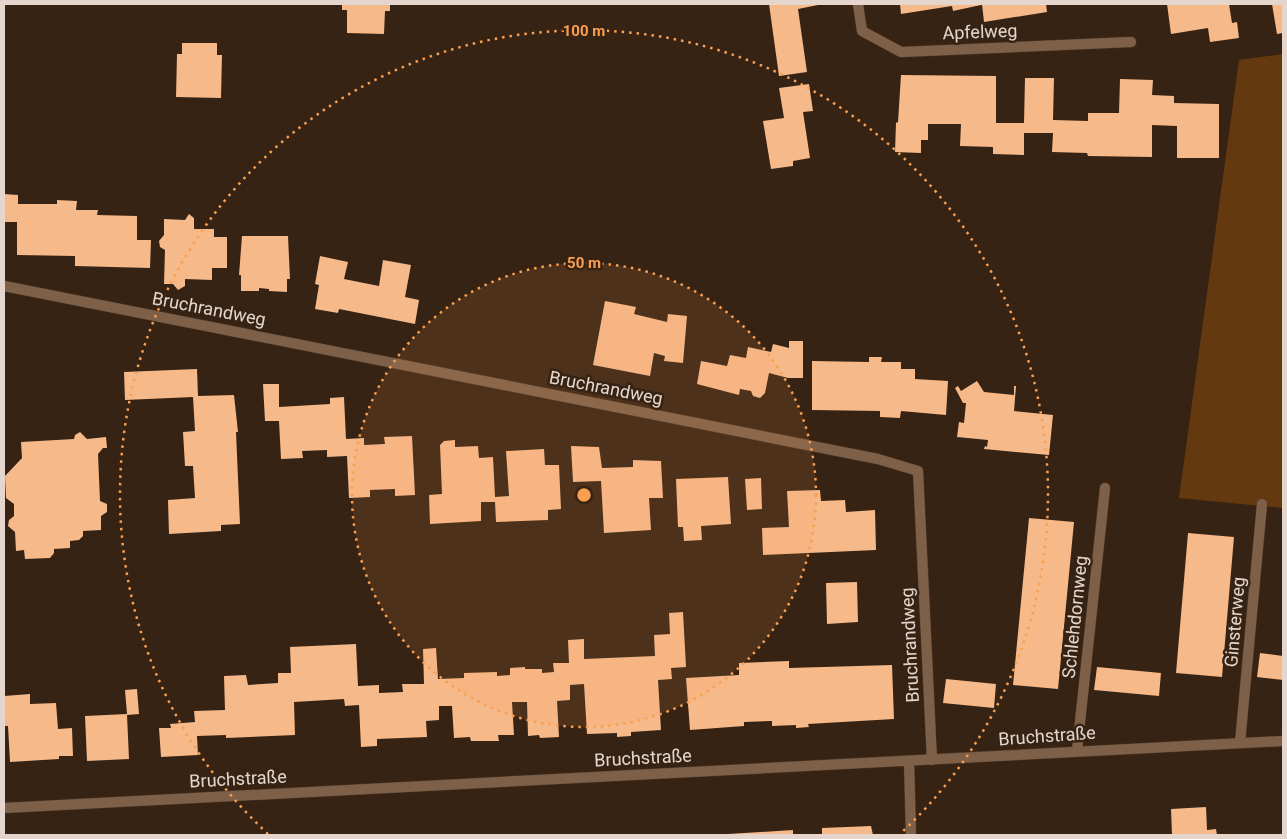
<svg xmlns="http://www.w3.org/2000/svg" width="1287" height="839" viewBox="0 0 1287 839" font-family="Roboto,sans-serif">
	<style>
		.green { fill: #653910 }
		.building { fill: #f6b98a }
		.lines { fill: none; stroke-linecap: round; stroke-linejoin: round }
		.lane-casing { stroke: #534031; stroke-width: 11 }
		.street-casing { stroke: #534031; stroke-width: 11 }
		.lane { stroke: #7e6049; stroke-width: 10 }
		.street { stroke: #7e6049; stroke-width: 10 }
		.ring { fill: none; stroke: #fa9f50; stroke-width: 2.5; stroke-dasharray: 2.5 5 }
		.labels { text-anchor: middle; stroke-width: 5; stroke-linejoin: round; paint-order: stroke }
		.street-label { font-size: 18px; fill: #e4d6cc; stroke: #372313 }
		.centre { fill: #fa9f50; stroke: #372313; stroke-width: 2.5 }
		.ring-label { font-size: 15px; text-anchor: middle; font-weight: bold; fill: #fa9f50; stroke: #372313; stroke-width: 5; stroke-linejoin: round; paint-order: stroke }
	</style>
	<rect width="100%" height="100%" fill="#372313"/>
	<!-- green -->
	<path class="green" d="M 1283,54 L 1283,508 L 1179,498 L 1239,60 Z"/>
	<!-- building -->
	<path class="building" d="M 342,4 L 390,4 L 390,11 L 385,11 L 384,34 L 347,33 L 347,10 L 342,10 Z
		M 769,4 L 823,4 L 798,9 L 807,72 L 779,76 Z
		M 900,4 L 980,4 L 981,5 L 953,11 L 952,6 L 901,14 Z
		M 982,4 L 1046,4 L 1047,12 L 984,22 Z
		M 1167,4 L 1229,4 L 1232,23 L 1237,22 L 1239,38 L 1210,42 L 1208,28 L 1171,34 Z
		M 1272,4 L 1283,4 L 1283,33 L 1277,34 Z
		M 182,43 L 217,43 L 217,55 L 222,55 L 221,98 L 176,97 L 177,54 L 182,54 Z
		M 901,75 L 996,76 L 996,123 L 1024,123 L 1025,78 L 1054,78 L 1053,120 L 1088,121 L 1088,113 L 1119,113 L 1120,79 L 1153,80 L 1152,95 L 1174,96 L 1174,103 L 1219,104 L 1219,158 L 1177,158 L 1177,126 L 1152,125 L 1152,157 L 1088,156 L 1087,153 L 1052,152 L 1053,133 L 1024,133 L 1024,155 L 993,154 L 993,147 L 960,146 L 961,124 L 928,124 L 928,140 L 921,140 L 921,153 L 895,152 L 896,123 L 898,122 Z
		M 809,84 L 813,111 L 803,112 L 810,158 L 793,161 L 793,166 L 771,169 L 763,121 L 784,118 L 779,88 Z
		M 4,194 L 18,195 L 18,204 L 57,204 L 57,200 L 77,201 L 76,210 L 98,210 L 97,215 L 137,216 L 137,240 L 151,240 L 150,268 L 75,266 L 75,256 L 17,255 L 17,222 L 4,222 Z
		M 189,214 L 194,218 L 194,229 L 214,229 L 214,237 L 227,237 L 227,268 L 212,268 L 212,280 L 185,279 L 185,286 L 178,290 L 173,284 L 164,284 L 165,250 L 160,247 L 159,241 L 164,235 L 164,219 L 185,220 Z
		M 242,236 L 288,236 L 290,279 L 287,279 L 287,292 L 269,291 L 269,289 L 259,288 L 259,291 L 241,291 L 241,275 L 239,275 Z
		M 320,256 L 348,262 L 344,279 L 379,286 L 383,260 L 411,265 L 405,297 L 419,300 L 415,324 L 339,309 L 338,313 L 315,309 L 319,285 L 315,284 Z
		M 605,301 L 636,307 L 634,314 L 667,322 L 668,314 L 687,316 L 683,363 L 664,361 L 665,356 L 654,353 L 650,376 L 593,365 Z
		M 789,341 L 803,341 L 803,378 L 788,378 L 769,373 L 765,393 L 760,398 L 753,396 L 751,391 L 740,389 L 739,395 L 697,384 L 701,361 L 727,366 L 730,355 L 746,358 L 748,347 L 771,352 L 773,344 L 789,348 Z
		M 869,357 L 882,357 L 881,362 L 901,362 L 901,369 L 915,369 L 915,379 L 948,381 L 946,415 L 901,411 L 900,418 L 880,417 L 880,411 L 812,410 L 812,361 L 869,362 Z
		M 197,369 L 198,396 L 234,395 L 238,432 L 236,432 L 240,524 L 221,525 L 221,531 L 169,534 L 168,500 L 195,498 L 193,466 L 185,466 L 183,432 L 195,431 L 193,397 L 125,400 L 124,372 Z
		M 977,381 L 984,392 L 1014,395 L 1014,386 L 1016,386 L 1014,411 L 1053,415 L 1049,455 L 984,449 L 985,446 L 987,447 L 988,440 L 957,437 L 959,422 L 964,423 L 966,403 L 963,403 L 955,388 L 958,386 L 961,391 Z
		M 263,384 L 279,384 L 279,407 L 330,404 L 330,398 L 344,397 L 346,439 L 364,438 L 364,445 L 385,444 L 384,437 L 412,436 L 415,495 L 395,496 L 395,489 L 370,490 L 370,497 L 349,498 L 347,456 L 327,457 L 327,450 L 302,451 L 303,458 L 281,459 L 279,421 L 265,421 Z
		M 80,432 L 87,439 L 106,437 L 107,448 L 103,448 L 98,454 L 100,501 L 107,504 L 107,512 L 101,516 L 101,530 L 83,531 L 83,536 L 79,540 L 70,541 L 70,548 L 54,549 L 54,553 L 50,558 L 25,559 L 24,550 L 16,551 L 15,532 L 8,526 L 9,520 L 14,516 L 14,504 L 6,498 L 5,476 L 22,458 L 21,442 L 74,439 L 75,435 Z
		M 455,440 L 455,447 L 478,446 L 479,458 L 493,457 L 495,497 L 509,496 L 506,451 L 544,449 L 545,465 L 559,465 L 561,509 L 548,510 L 548,520 L 496,522 L 495,502 L 481,502 L 481,521 L 430,524 L 429,495 L 442,494 L 440,445 L 444,441 Z
		M 571,446 L 599,447 L 602,468 L 633,467 L 633,460 L 661,461 L 663,498 L 649,498 L 651,530 L 604,533 L 601,481 L 573,482 Z
		M 728,477 L 731,524 L 701,526 L 702,540 L 684,541 L 683,527 L 678,527 L 676,479 Z
		M 761,478 L 762,509 L 747,510 L 745,479 Z
		M 820,490 L 821,501 L 845,500 L 846,512 L 875,510 L 876,550 L 763,555 L 762,528 L 789,527 L 787,491 Z
		M 1029,518 L 1074,522 L 1058,689 L 1013,685 Z
		M 1188,533 L 1234,537 L 1222,677 L 1176,673 Z
		M 857,582 L 858,622 L 827,624 L 826,583 Z
		M 683,612 L 686,667 L 671,668 L 672,679 L 658,680 L 661,730 L 631,732 L 631,736 L 617,737 L 617,733 L 587,734 L 584,684 L 570,685 L 570,700 L 557,701 L 559,737 L 540,738 L 539,735 L 528,736 L 527,702 L 512,702 L 514,735 L 498,735 L 499,741 L 471,741 L 470,737 L 454,738 L 452,706 L 439,706 L 439,720 L 426,721 L 427,737 L 377,739 L 377,746 L 361,747 L 359,705 L 345,706 L 344,699 L 294,702 L 295,735 L 226,738 L 226,735 L 197,736 L 198,755 L 161,757 L 159,728 L 171,728 L 170,724 L 195,722 L 194,711 L 225,710 L 224,676 L 246,675 L 248,685 L 278,683 L 278,673 L 291,673 L 290,647 L 356,644 L 358,686 L 379,685 L 379,693 L 403,692 L 402,684 L 424,684 L 423,649 L 436,648 L 438,679 L 464,678 L 464,673 L 497,672 L 497,676 L 510,675 L 510,668 L 525,667 L 525,669 L 542,669 L 542,673 L 554,672 L 553,663 L 569,663 L 568,640 L 584,639 L 584,659 L 655,656 L 654,635 L 670,634 L 669,613 Z
		M 1260,653 L 1283,656 L 1283,680 L 1257,677 Z
		M 789,661 L 789,668 L 892,665 L 894,719 L 808,724 L 809,727 L 796,728 L 796,725 L 772,726 L 772,721 L 744,722 L 744,726 L 690,730 L 686,678 L 739,675 L 739,663 Z
		M 1097,667 L 1161,673 L 1159,696 L 1094,690 Z
		M 946,679 L 996,684 L 994,708 L 943,703 Z
		M 137,689 L 139,714 L 127,715 L 129,759 L 87,761 L 85,716 L 127,714 L 125,690 Z
		M 30,694 L 30,704 L 56,703 L 58,729 L 72,728 L 73,756 L 59,756 L 59,759 L 10,762 L 8,726 L 4,726 L 4,696 Z
		M 1206,807 L 1207,830 L 1216,829 L 1217,835 L 1172,835 L 1171,809 Z
		M 871,826 L 873,835 L 822,835 L 822,828 Z
		M 793,830 L 793,835 L 728,835 L 728,834 Z"/>
	<g class="lines">
		<!-- lane casing -->
		<g class="lane-casing">
			<path id="lane" d="M 1240,743 L 1262,504
				M 1077,750 L 1105,488"/>
		</g>
		<!-- street casing -->
		<g class="street-casing">
			<path id="street" d="M 858,4 L 862,31 L 901,52 L 1131,42
				M 4,286 L 878,459 L 918,471 L 932,760
				M 909,761 L 911,835
				M 4,808 L 1283,741"/>
		</g>
		<!-- lane -->
		<use href="#lane" class="lane"/>
		<!-- street -->
		<use href="#street" class="street"/>
	</g>
	<!-- distance rings -->
	<circle cx="584" cy="495" r="232" fill="#fa9f50" fill-opacity=".12"/>
	<g class="ring">
		<circle cx="584" cy="495" r="232"/>
		<path d="M268 834A464 464 0 1 1 900 834"/>
	</g>
	<g class="labels">
		<!-- street labels -->
		<g class="street-label">
			<text transform="translate(980 32) rotate(-2)" y="6">Apfelweg</text>
			<text transform="translate(209 309) rotate(11)" y="6">Bruchrandweg</text>
			<text transform="translate(606 388) rotate(11)" y="6">Bruchrandweg</text>
			<text transform="translate(1075 617) rotate(-84)" y="6">Schlehdornweg</text>
			<text transform="translate(1235 622) rotate(-85)" y="6">Ginsterweg</text>
			<text transform="translate(910 645) rotate(-93)" y="6">Bruchrandweg</text>
			<text transform="translate(1047 736) rotate(-4)" y="6">Bruchstraße</text>
			<text transform="translate(643 758) rotate(-3)" y="6">Bruchstraße</text>
			<text transform="translate(238 779) rotate(-3)" y="6">Bruchstraße</text>
		</g>
	</g>
	<circle cx="584" cy="495" r="8" class="centre"/>
	<g class="ring-label">
		<text x="584" y="36">100 m</text>
		<text x="584" y="268">50 m</text>
	</g>
	<!-- border -->
	<rect width="1287" height="839" fill="none" stroke="#e4d6cc" stroke-width="10"/>
</svg>
